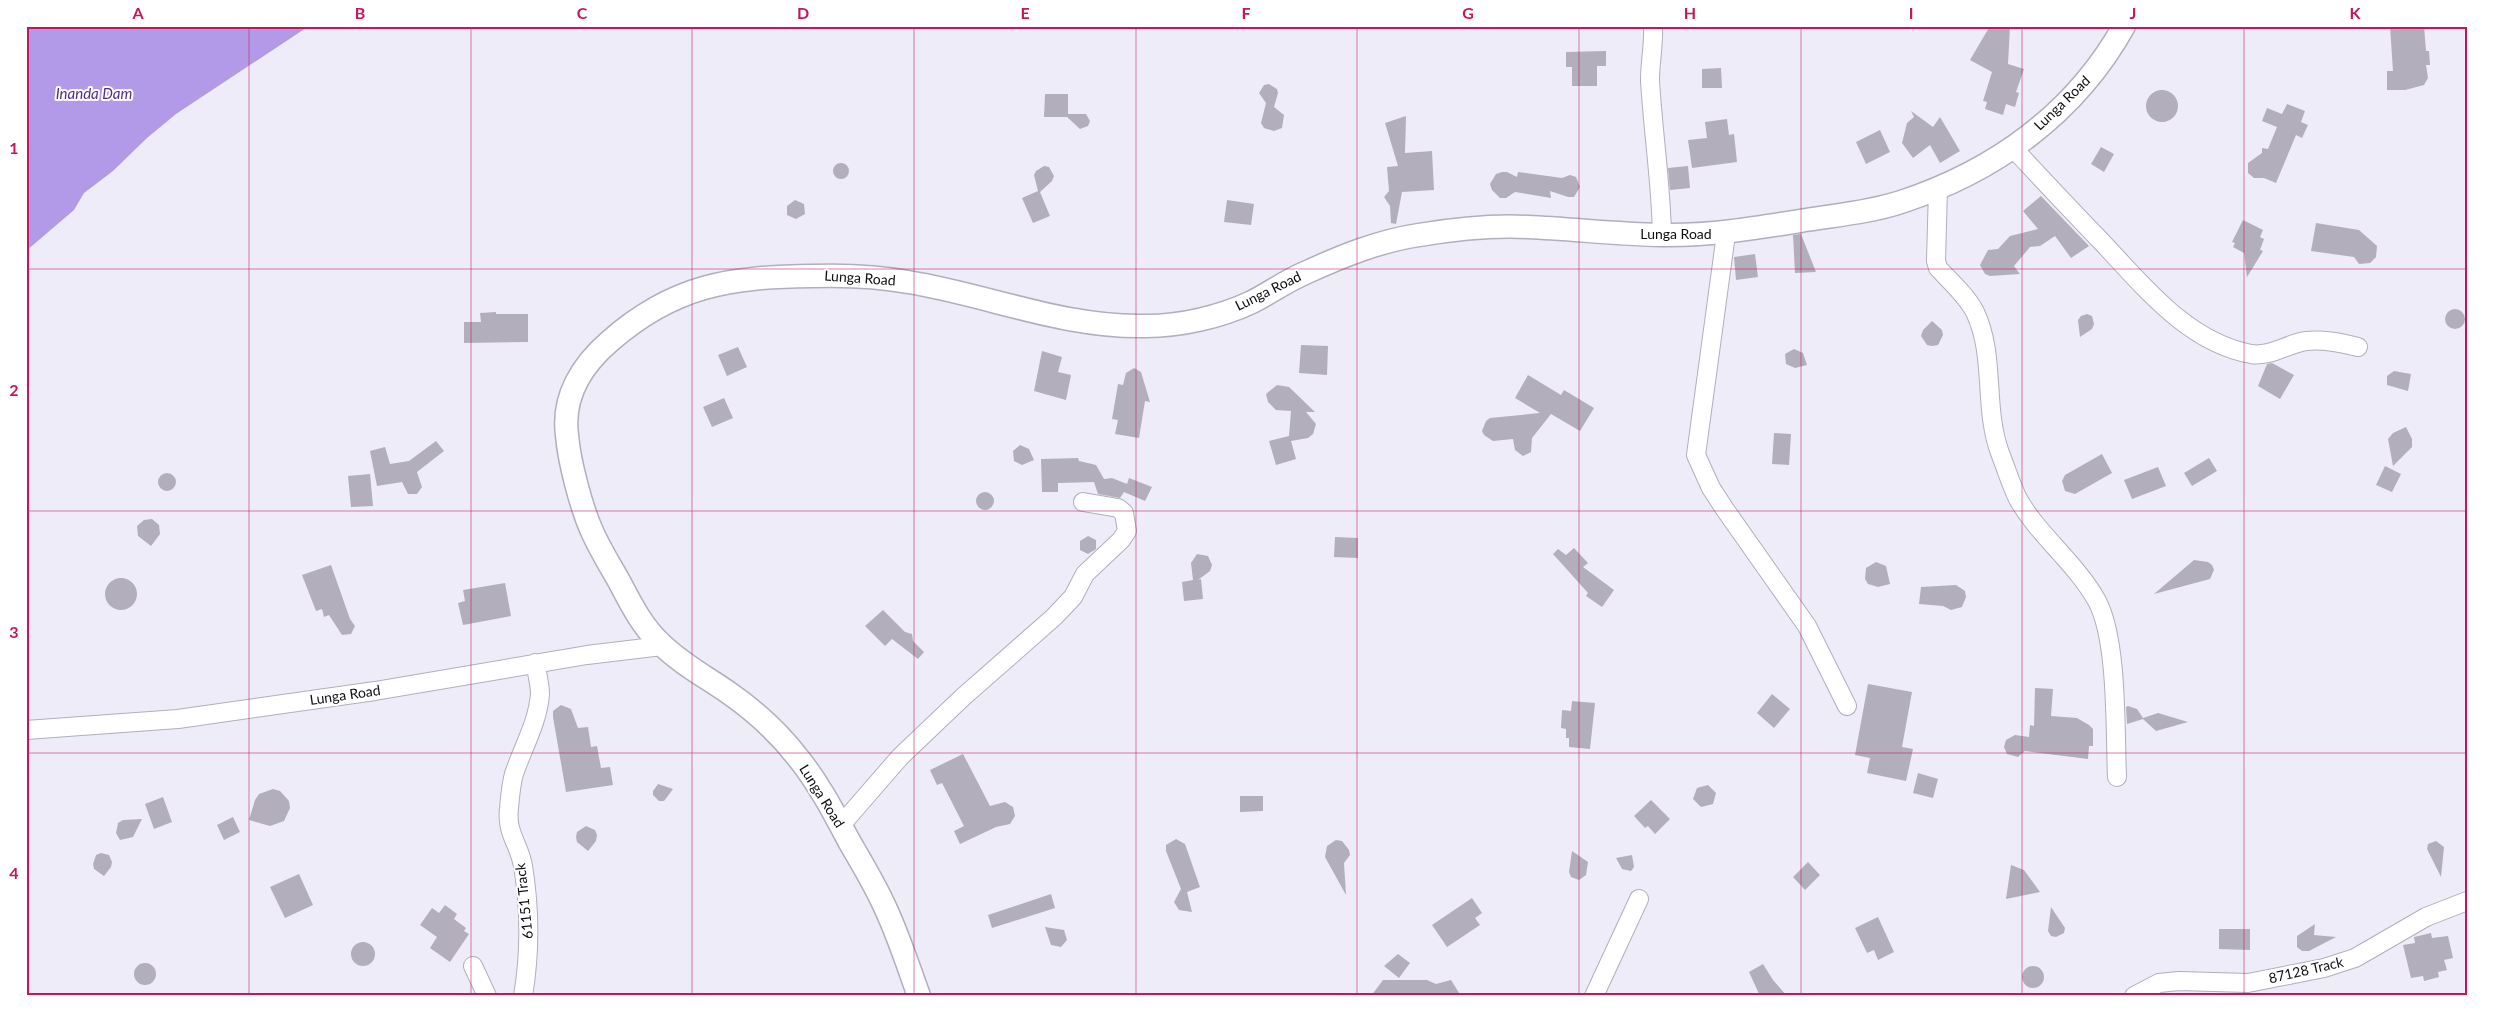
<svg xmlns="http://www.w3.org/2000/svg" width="2493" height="1022" viewBox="0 0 2493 1022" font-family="Lato,sans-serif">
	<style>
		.water { fill: #b39ae8 }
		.building { fill: #b2aebb }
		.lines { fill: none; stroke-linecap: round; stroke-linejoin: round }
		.minor-casing { stroke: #b2aebb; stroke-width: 20 }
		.tertiary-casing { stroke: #b2aebb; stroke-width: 25 }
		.minor { stroke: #fff; stroke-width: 18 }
		.tertiary { stroke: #fff; stroke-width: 22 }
		.grid { fill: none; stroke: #c2185b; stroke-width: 1; stroke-opacity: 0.55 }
		.labels { text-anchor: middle; stroke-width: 4; stroke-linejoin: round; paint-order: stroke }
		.street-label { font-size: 14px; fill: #0d0c10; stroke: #fff }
		.water-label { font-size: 15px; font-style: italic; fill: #512c86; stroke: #fff }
		.neatline { fill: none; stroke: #c2185b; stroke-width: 2 }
		.grid-label { font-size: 16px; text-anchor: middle; font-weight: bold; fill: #c2185b }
	</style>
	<rect width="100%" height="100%" fill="#efecf9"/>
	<!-- water -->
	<path class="water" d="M 26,26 L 309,26 L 176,114 L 147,138 L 113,171 L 84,193 L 74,210 L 26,251 Z"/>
	<!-- building -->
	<path class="building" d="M 1990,26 L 2010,26 L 2008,64 L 2024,69 L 2016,92 L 2019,93 L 2015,107 L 2006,104 L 2003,115 L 1985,109 L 1987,102 L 1983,101 L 1992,72 L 1970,60 Z
		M 2390,26 L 2424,26 L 2426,51 L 2429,51 L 2430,65 L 2426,65 L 2428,78 L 2424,85 L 2405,90 L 2387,90 L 2387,71 L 2393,71 Z
		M 1606,51 L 1606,66 L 1597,66 L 1597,86 L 1572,86 L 1572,67 L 1566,67 L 1566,52 Z
		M 1721,68 L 1722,88 L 1702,88 L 1702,69 Z
		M 1269,84 L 1277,89 L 1278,93 L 1274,107 L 1284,115 L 1282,128 L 1274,131 L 1264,128 L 1261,123 L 1266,103 L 1259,93 L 1264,85 Z
		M2146 106a16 16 0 1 1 32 0a16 16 0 1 1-32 0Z
		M 1045,94 L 1068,94 L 1068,114 L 1086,114 L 1090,121 L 1088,126 L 1080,129 L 1067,117 L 1044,117 Z
		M 2287,104 L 2305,111 L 2301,122 L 2308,125 L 2302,138 L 2296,135 L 2276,183 L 2264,178 L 2254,178 L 2248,173 L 2248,163 L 2262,153 L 2262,148 L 2268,149 L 2277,127 L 2262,121 L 2267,108 L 2282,114 Z
		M 1911,111 L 1933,127 L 1940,117 L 1960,151 L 1940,163 L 1930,145 L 1913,158 L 1902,143 L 1907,123 L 1914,117 Z
		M 1406,116 L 1405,153 L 1432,151 L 1434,190 L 1402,192 L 1396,224 L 1391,223 L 1390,206 L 1384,197 L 1389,191 L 1387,167 L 1398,166 L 1385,123 Z
		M 1727,119 L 1729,135 L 1734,134 L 1737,162 L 1692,168 L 1688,140 L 1707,138 L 1705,122 Z
		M 1880,130 L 1890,152 L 1866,164 L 1856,142 Z
		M 2101,147 L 2114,154 L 2104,172 L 2091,164 Z
		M833 171a8 8 0 1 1 16 0a8 8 0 1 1-16 0Z
		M 1044,166 L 1049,167 L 1054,176 L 1052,181 L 1040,192 L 1050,216 L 1033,223 L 1022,198 L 1038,191 L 1034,175 L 1036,171 Z
		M 1688,166 L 1690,188 L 1670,190 L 1668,168 Z
		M 1502,172 L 1507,172 L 1517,177 L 1518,172 L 1562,178 L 1570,175 L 1576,177 L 1580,187 L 1574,197 L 1568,197 L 1550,191 L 1551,198 L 1515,192 L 1506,198 L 1500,198 L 1492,190 L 1490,184 L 1496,174 Z
		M 2041,196 L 2089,246 L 2071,258 L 2055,236 L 2040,246 L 2030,247 L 2014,266 L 2020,274 L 1990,276 L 1985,274 L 1980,265 L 1988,250 L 1998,249 L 2010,236 L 2038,229 L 2023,211 Z
		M 795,200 L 804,204 L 805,214 L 796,219 L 787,215 L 787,206 Z
		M 1227,200 L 1254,204 L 1251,225 L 1224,222 Z
		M 2243,220 L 2263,230 L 2260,237 L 2264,239 L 2260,250 L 2263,251 L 2247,277 L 2244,253 L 2233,247 L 2235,243 L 2232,242 Z
		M 2316,223 L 2359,230 L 2377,246 L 2376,257 L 2370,263 L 2359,264 L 2354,257 L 2311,251 Z
		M 1801,234 L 1816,272 L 1795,273 L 1793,235 Z
		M 1755,254 L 1758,277 L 1736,280 L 1734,257 Z
		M2445 319a10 10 0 1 1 20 0a10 10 0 1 1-20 0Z
		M 496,312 L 496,314 L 528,314 L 528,342 L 464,343 L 464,322 L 481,322 L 480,313 Z
		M 2087,314 L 2092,316 L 2094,324 L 2092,329 L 2080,337 L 2078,320 L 2081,316 Z
		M 1932,321 L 1942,330 L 1943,335 L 1938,345 L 1932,346 L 1927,345 L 1921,336 L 1923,330 Z
		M 1301,345 L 1328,346 L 1327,375 L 1299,373 Z
		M 738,347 L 747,367 L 727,376 L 718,355 Z
		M 1794,349 L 1803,353 L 1807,365 L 1795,368 L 1786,364 L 1785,354 Z
		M 1042,351 L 1062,357 L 1058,372 L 1071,375 L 1066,400 L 1034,391 Z
		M 2272,363 L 2294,375 L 2280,399 L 2258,386 L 2267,364 Z
		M 1134,368 L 1141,372 L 1150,402 L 1145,401 L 1139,438 L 1115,434 L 1118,420 L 1112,419 L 1118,384 L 1123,385 L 1126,373 Z
		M 2394,371 L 2411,374 L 2408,391 L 2387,385 L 2387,376 Z
		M 1528,375 L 1561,395 L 1564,390 L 1594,408 L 1580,431 L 1551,414 L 1532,438 L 1531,452 L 1523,456 L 1515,450 L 1513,439 L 1493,441 L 1484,435 L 1482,431 L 1486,421 L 1490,418 L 1540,413 L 1515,398 Z
		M 1277,385 L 1289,387 L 1315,412 L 1306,412 L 1316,424 L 1313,434 L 1308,438 L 1291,441 L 1296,459 L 1276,465 L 1269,441 L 1289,436 L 1291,411 L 1276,410 L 1268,402 L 1266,394 Z
		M 724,398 L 733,418 L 712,427 L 703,407 Z
		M 2406,427 L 2412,439 L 2412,447 L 2393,466 L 2388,439 L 2393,433 Z
		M 1774,433 L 1791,434 L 1789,465 L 1772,464 Z
		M 436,441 L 444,451 L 417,472 L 422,487 L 417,494 L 408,494 L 402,482 L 377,486 L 370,451 L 385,447 L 390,464 L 409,461 Z
		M 1020,445 L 1029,449 L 1034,460 L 1022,465 L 1014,461 L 1013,451 Z
		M 2102,454 L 2112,473 L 2075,494 L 2065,491 L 2062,481 L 2065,475 Z
		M 1078,458 L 1079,461 L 1096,465 L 1104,479 L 1112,478 L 1127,484 L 1129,478 L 1152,487 L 1145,501 L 1124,492 L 1120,498 L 1098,494 L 1094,482 L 1058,483 L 1058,492 L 1042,492 L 1041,459 Z
		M 2209,458 L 2217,471 L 2192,486 L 2184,473 Z
		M 2385,466 L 2401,474 L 2392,492 L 2376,485 Z
		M 2158,467 L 2166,486 L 2132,499 L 2124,480 Z
		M158 482a9 9 0 1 1 18 0a9 9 0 1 1-18 0Z
		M 370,474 L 373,506 L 351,507 L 348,476 Z
		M976 501a9 9 0 1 1 18 0a9 9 0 1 1-18 0Z
		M 152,519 L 159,525 L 160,534 L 151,546 L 138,536 L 137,526 L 144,520 Z
		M 1088,536 L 1096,540 L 1096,549 L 1088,554 L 1080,550 L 1080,541 Z
		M 1335,537 L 1358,538 L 1358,558 L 1334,557 Z
		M 1574,548 L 1588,563 L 1583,567 L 1614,590 L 1602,607 L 1586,596 L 1588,593 L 1553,554 L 1558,549 L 1566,555 Z
		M 1197,554 L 1208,556 L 1212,565 L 1210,571 L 1198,580 L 1201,579 L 1203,599 L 1184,601 L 1182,582 L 1193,580 L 1191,563 Z
		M 2194,560 L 2208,562 L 2212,565 L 2214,570 L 2210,579 L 2154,594 Z
		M 1876,562 L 1886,566 L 1890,584 L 1878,587 L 1868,584 L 1865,579 L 1866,568 Z
		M 331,565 L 350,619 L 355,626 L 351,634 L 342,635 L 329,615 L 324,617 L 322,609 L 316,611 L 302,575 Z
		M105 594a16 16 0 1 1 32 0a16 16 0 1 1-32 0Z
		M 505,583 L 511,616 L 463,625 L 458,603 L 465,601 L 463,590 Z
		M 1956,585 L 1965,591 L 1966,597 L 1962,607 L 1951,610 L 1943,606 L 1919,604 L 1921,587 Z
		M 883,610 L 905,632 L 912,634 L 913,641 L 924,652 L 918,659 L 892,639 L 885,646 L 865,626 Z
		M 1868,684 L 1912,692 L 1902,747 L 1913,749 L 1906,781 L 1867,773 L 1870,758 L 1855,755 Z
		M 2035,688 L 2053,689 L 2051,716 L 2077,718 L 2089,725 L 2093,729 L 2093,746 L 2089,746 L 2088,759 L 2025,751 L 2018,757 L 2007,754 L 2004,747 L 2006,740 L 2015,735 L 2029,737 L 2030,725 L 2034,726 Z
		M 1772,694 L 1790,709 L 1774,728 L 1757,713 Z
		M 1572,701 L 1595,703 L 1590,749 L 1569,747 L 1569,738 L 1566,738 L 1566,729 L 1561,728 L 1562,710 L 1571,711 Z
		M 561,705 L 571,709 L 578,728 L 588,727 L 591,747 L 597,746 L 601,768 L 610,767 L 613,785 L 566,792 L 553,717 L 553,711 Z
		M 2128,706 L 2137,709 L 2143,718 L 2158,713 L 2188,722 L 2156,731 L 2143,719 L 2127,724 L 2126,707 Z
		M 963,754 L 990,806 L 1005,802 L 1013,807 L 1015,816 L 1010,824 L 996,827 L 960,844 L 954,831 L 964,826 L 942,783 L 937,785 L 930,770 Z
		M 1918,773 L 1938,779 L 1933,798 L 1913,793 Z
		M 658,784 L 673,789 L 664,801 L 659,801 L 653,795 L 653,791 Z
		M 1708,785 L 1716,793 L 1713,804 L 1701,807 L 1693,799 L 1697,788 Z
		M 273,789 L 280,791 L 289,801 L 290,808 L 284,821 L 270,826 L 249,820 L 255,800 L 259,794 Z
		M 1240,796 L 1263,796 L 1263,811 L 1240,812 Z
		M 163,797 L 172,822 L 154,829 L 145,804 Z
		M 1651,800 L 1670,819 L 1655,834 L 1648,826 L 1645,828 L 1634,816 Z
		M 233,817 L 240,832 L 224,840 L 217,825 Z
		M 142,819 L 133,837 L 120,840 L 116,833 L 118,823 L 123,820 Z
		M 586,826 L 595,830 L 597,835 L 596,841 L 588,851 L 577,842 L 576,837 L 577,832 Z
		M 1176,839 L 1185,844 L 1200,887 L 1187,892 L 1192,912 L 1179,910 L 1174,902 L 1181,889 L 1166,851 L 1166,845 Z
		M 1336,840 L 1342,841 L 1349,850 L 1350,855 L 1344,863 L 1346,895 L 1325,857 L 1327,846 Z
		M 2436,841 L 2444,847 L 2441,877 L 2427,849 L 2428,844 Z
		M 1572,851 L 1588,862 L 1586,875 L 1579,880 L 1571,877 L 1569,872 Z
		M 101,853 L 109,855 L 112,862 L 111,867 L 104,876 L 94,869 L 93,864 L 96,855 Z
		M 1632,855 L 1634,867 L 1631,871 L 1622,869 L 1616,858 Z
		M 1808,862 L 1820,875 L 1805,890 L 1793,877 Z
		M 2011,865 L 2024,870 L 2040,892 L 2006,899 Z
		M 299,874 L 313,905 L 285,918 L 270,887 Z
		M 1051,894 L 1055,908 L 992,928 L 988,915 Z
		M 1472,898 L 1482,913 L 1475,918 L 1480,925 L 1447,947 L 1432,925 Z
		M 445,905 L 457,914 L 454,919 L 466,928 L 464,931 L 469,934 L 450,962 L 430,948 L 437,937 L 420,925 L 432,908 L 439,913 Z
		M 2051,907 L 2065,928 L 2064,933 L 2056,937 L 2051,936 L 2048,931 Z
		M 1878,917 L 1894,952 L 1878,960 L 1874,950 L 1867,953 L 1855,928 Z
		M 2315,924 L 2314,935 L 2336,937 L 2309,951 L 2302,951 L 2297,947 L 2297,936 Z
		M 1045,927 L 1064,930 L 1067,940 L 1061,947 L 1051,945 Z
		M 2219,929 L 2250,929 L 2250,950 L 2219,949 Z
		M 2431,933 L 2432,938 L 2448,936 L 2453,958 L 2444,960 L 2447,970 L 2438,972 L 2439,977 L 2424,981 L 2423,976 L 2411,978 L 2403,945 L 2415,943 L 2414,937 Z
		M351 954a12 12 0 1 1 24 0a12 12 0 1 1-24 0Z
		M 1398,954 L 1410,963 L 1399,978 L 1384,966 Z
		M134 974a11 11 0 1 1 22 0a11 11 0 1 1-22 0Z
		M 1763,964 L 1773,980 L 1787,996 L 1760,996 L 1749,972 Z
		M2022 977a11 11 0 1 1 22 0a11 11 0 1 1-22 0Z
		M 1383,980 L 1427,980 L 1436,984 L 1451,980 L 1461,996 L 1371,996 Z"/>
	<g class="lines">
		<!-- minor casing -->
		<g class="minor-casing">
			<path id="minor" d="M 1653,26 C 1654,44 1650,62 1650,80 C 1653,132 1661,183 1662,235
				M 2013,148 C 2041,178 2070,209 2099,239 C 2142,284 2186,342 2251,354 C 2270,357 2287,344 2306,341 C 2324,339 2341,343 2358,347
				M 1938,188 L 1936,261 L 1938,268 C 1950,281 1967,296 1975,312 C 1996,356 1983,407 2000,453 C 2006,468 2011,485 2018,499 C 2039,536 2076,563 2097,601 C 2118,640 2115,731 2117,777
				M 1726,234 L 1696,455 L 1711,488 L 1724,508 L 1807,626 L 1847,706
				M 26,730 L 178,719 L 375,691 L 587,655 L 662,646
				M 841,825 L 900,757 L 963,697 L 1054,617 L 1073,597 L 1085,574 L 1121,540 L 1127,531 L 1124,513 L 1118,508 L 1083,502
				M 473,966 L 487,996
				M 523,996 C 530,954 530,909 523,866 C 519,843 506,834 509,808 C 510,797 511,784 514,774 C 523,747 538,722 540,694 C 540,684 537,673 535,663
				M 1594,996 L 1639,899
				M 2134,996 L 2159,983 L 2179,981 L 2248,983 L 2324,968 L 2355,958 L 2426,917 L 2467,901"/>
		</g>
		<!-- tertiary casing -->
		<g class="tertiary-casing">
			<path id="tertiary" d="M 919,996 C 908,966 898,934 884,905 C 874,883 861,862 849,841 C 834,813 819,784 799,759 C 779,733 755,711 729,693 C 706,677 680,663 660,643 C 642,626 631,604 620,583 C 610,565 599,548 591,529 C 581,506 569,461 567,435 C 562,397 582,365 610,341 C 674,285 730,277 812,276 C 844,275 876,276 908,282 C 989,295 1063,328 1146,326 C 1181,326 1220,317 1252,302 C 1270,293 1286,281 1305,273 C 1342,256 1379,241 1419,235 C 1455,229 1492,225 1528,227 C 1572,229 1617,234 1661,235 C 1710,236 1757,228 1806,220 C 1837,215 1871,212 1901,202 C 1995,171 2075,114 2124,26"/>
		</g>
		<!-- minor -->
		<use href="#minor" class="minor"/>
		<!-- tertiary -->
		<use href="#tertiary" class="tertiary"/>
	</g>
	<!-- grid -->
	<path class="grid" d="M 249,26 L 249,996M 471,26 L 471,996M 692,26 L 692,996M 914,26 L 914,996M 1136,26 L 1136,996M 1357,26 L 1357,996M 1579,26 L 1579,996M 1801,26 L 1801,996M 2022,26 L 2022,996M 2244,26 L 2244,996M 26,269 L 2467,269M 26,511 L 2467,511M 26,753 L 2467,753"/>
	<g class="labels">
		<!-- street labels -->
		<g class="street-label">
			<text transform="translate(2062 103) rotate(-44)" y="5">Lunga Road</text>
			<text x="1676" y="239">Lunga Road</text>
			<text transform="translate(860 278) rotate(4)" y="5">Lunga Road</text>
			<text transform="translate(1268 291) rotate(-26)" y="5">Lunga Road</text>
			<text transform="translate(345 695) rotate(-8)" y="5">Lunga Road</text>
			<text transform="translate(822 796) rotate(58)" y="5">Lunga Road</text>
			<text transform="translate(524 901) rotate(-96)" y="5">61151 Track</text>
			<text transform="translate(2306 970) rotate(-13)" y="5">87128 Track</text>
		</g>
		<!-- water labels -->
		<g class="water-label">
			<text x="94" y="99">Inanda Dam</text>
		</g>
	</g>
	<!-- border -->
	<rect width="2493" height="1022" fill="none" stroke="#ffffff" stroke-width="55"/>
	<rect x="28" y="28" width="2438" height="966" class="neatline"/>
	<g class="grid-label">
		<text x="138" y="19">A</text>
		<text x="360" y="19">B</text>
		<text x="582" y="19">C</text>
		<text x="803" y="19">D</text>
		<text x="1025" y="19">E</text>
		<text x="1246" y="19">F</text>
		<text x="1468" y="19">G</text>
		<text x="1690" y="19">H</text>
		<text x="1911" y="19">I</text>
		<text x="2133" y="19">J</text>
		<text x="2355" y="19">K</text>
		<text x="14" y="154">1</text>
		<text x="14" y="396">2</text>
		<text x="14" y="638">3</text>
		<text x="14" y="879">4</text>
	</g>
</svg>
